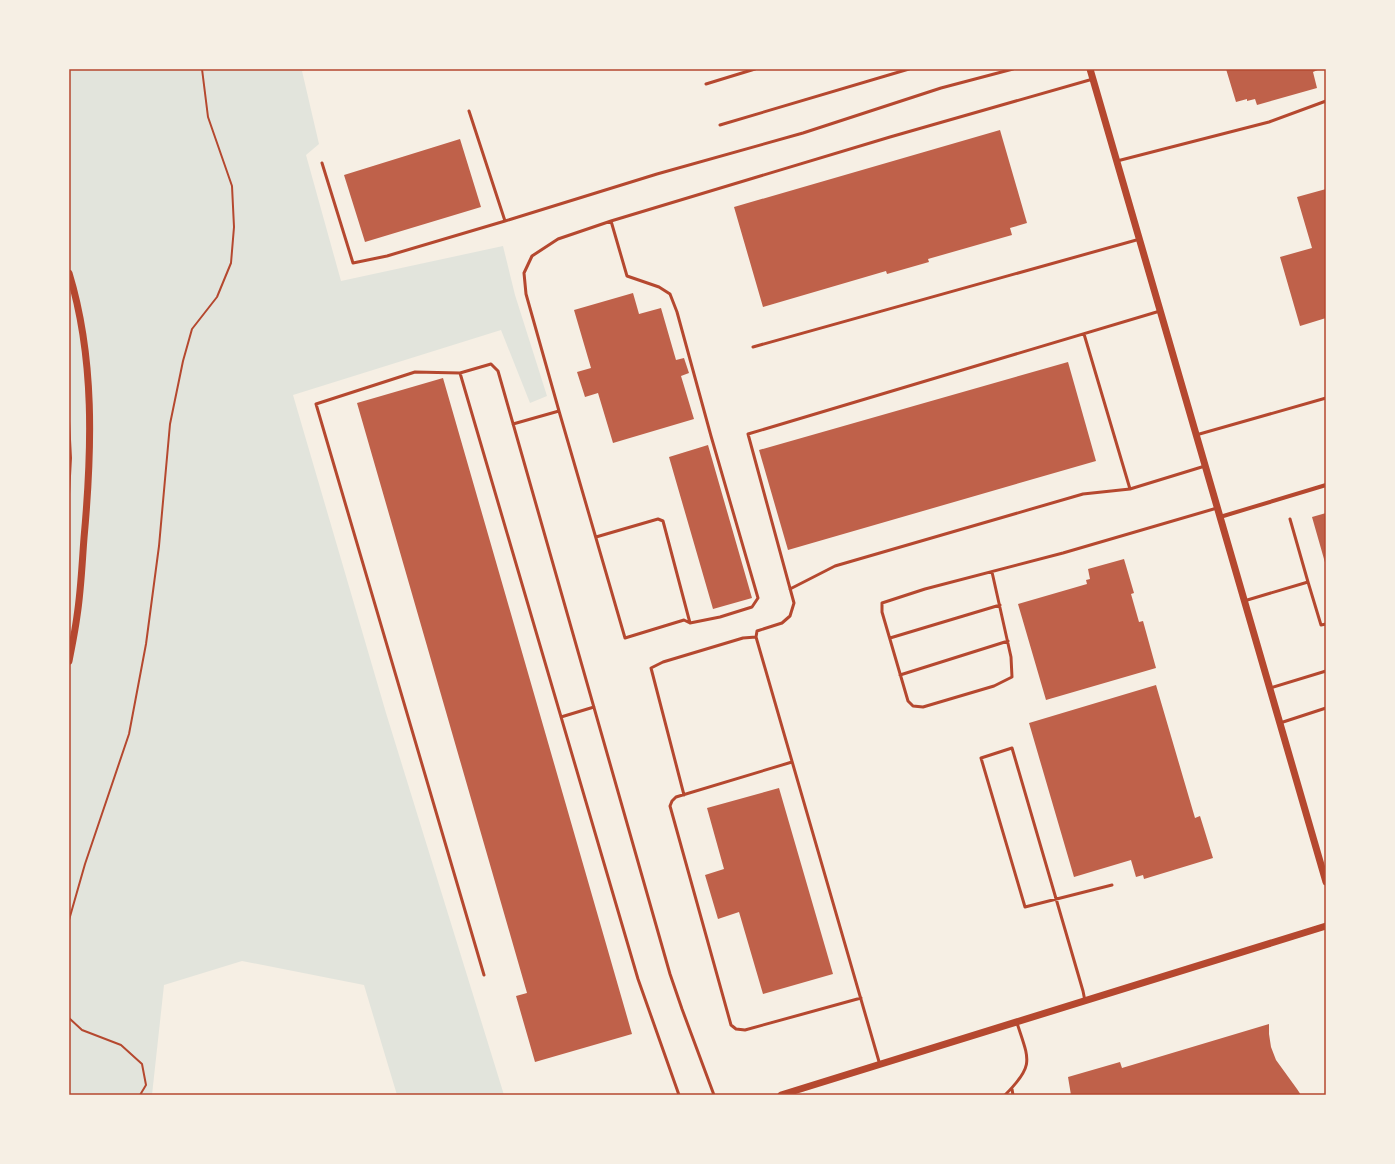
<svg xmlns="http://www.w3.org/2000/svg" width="1395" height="1164" viewBox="0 0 1395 1164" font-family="'Times New Roman',serif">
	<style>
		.green { fill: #e2e4dc }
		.building { fill: #bf614a }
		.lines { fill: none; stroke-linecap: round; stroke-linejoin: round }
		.path { stroke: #b5482f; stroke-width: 2 }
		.service { stroke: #b5482f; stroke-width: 3 }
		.minor { stroke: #b5482f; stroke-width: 4 }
		.tertiary { stroke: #b5482f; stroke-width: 7 }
		.neatline { fill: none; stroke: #b5482f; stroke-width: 1.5 }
	</style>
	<rect width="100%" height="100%" fill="#f6efe4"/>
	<!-- green -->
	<path class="green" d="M 69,69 L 307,69 L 302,71 L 319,144 L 306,155 L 341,281 L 503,246 L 515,295 L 547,396 L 530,403 L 501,330 L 293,395 L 386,713 L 504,1095 L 397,1095 L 364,985 L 242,961 L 164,985 L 152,1095 L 69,1095 Z"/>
	<!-- building -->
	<path class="building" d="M 1226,69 L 1320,69 L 1313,72 L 1317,88 L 1257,105 L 1255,99 L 1247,101 L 1247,99 L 1236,102 Z
		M 1000,130 L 1027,223 L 1010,228 L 1012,235 L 928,259 L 929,262 L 887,274 L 886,271 L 763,307 L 734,207 Z
		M 460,139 L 481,207 L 365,242 L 344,175 Z
		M 1326,189 L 1326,318 L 1300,326 L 1280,257 L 1312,248 L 1297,197 Z
		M 633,293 L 639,314 L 661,308 L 676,360 L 684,358 L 689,373 L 681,376 L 694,419 L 613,443 L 598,393 L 585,397 L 577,372 L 591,368 L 574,310 Z
		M 1068,362 L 1096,461 L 788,550 L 759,450 Z
		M 443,378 L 632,1034 L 535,1062 L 516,996 L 527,993 L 357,403 Z
		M 708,445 L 752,598 L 713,609 L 669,457 Z
		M 1326,513 L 1326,566 L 1312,517 Z
		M 1124,559 L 1134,593 L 1131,594 L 1139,622 L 1143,621 L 1156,668 L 1046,700 L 1018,604 L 1087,584 L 1086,580 L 1090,579 L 1088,569 Z
		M 1156,685 L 1195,818 L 1200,816 L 1213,858 L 1144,879 L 1143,875 L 1136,877 L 1131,860 L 1074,877 L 1029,723 Z
		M 779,788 L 833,974 L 763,994 L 739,912 L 718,919 L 705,875 L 724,869 L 707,808 Z
		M 1269,1024 L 1269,1034 L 1271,1047 L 1276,1060 L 1297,1089 L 1301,1095 L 1071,1095 L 1068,1077 L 1120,1062 L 1122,1068 Z"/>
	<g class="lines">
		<!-- path -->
		<path class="path" d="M 69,421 L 71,458 L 69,494
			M 69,920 L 85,864 L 129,734 L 146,644 L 159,546 L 170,424 L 183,361 L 192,329 L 217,297 L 231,263 L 234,227 L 232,186 L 208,117 L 202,69
			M 69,1018 L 82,1030 L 121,1045 L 142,1064 L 146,1085 L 140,1095"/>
		<!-- service -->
		<path class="service" d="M 706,84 L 755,69
			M 469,111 L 505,221
			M 720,125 L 909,69
			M 1117,161 L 1269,122 L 1326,101
			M 322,163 L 353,263 L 387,256 L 505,221 L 657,174 L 803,133 L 941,88 L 1013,69
			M 611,221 L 890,137 L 1093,79
			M 1084,334 L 1130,489
			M 753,347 L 1140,239
			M 460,373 L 415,372 L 316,404 L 484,975
			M 513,424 L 559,411 L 625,638 L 684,620 L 690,623 L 720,617 L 752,607 L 758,598 L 711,436 L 677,312 L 670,294 L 659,287 L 627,276 L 611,221 L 558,239 L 532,256 L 524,273 L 526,294 L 559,411
			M 1196,435 L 1326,398
			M 1290,519 L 1308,582
			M 596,537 L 658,519 L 663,521 L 690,623
			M 992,572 L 1011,657 L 1012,677 L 994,686 L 923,707 L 913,706 L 908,701 L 882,612 L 882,603 L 925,589 L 1063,553 L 1217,508
			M 790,589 L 835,566 L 1083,494 L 1130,489 L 1205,466
			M 1244,601 L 1308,582 L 1321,625 L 1326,624
			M 890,638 L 1000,605
			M 900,675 L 1008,641
			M 1270,688 L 1326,671
			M 561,717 L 594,707
			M 1280,723 L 1326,708
			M 792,762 L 676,797 L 672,801 L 670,806 L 731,1025 L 736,1029 L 745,1030 L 861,998
			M 684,795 L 651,668 L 663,662 L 743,638 L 756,637
			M 1085,1001 L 1083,991 L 1012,748 L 981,758 L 1025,907 L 1112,885
			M 880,1065 L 756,637 L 757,631 L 782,623 L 790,616 L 794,603 L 748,434 L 1160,311
			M 1012,1089 L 1013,1095
			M 679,1095 L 638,979 L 460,373 L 491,364 L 498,371 L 670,974 L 682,1009 L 714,1095
			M 1005,1095 C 1035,1065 1029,1060 1017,1023"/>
		<!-- minor -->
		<path class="minor" d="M 1220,517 L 1326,485"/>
		<!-- tertiary -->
		<path class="tertiary" d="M 1090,69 L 1326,882
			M 69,273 C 95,358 92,450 84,538 C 82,564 81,590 77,616 C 75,631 72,646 69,661
			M 781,1095 L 1326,926"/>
	</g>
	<!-- border -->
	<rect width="1395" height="1164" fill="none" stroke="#f6efe4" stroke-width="140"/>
	<rect x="70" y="70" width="1255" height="1024" class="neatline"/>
</svg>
